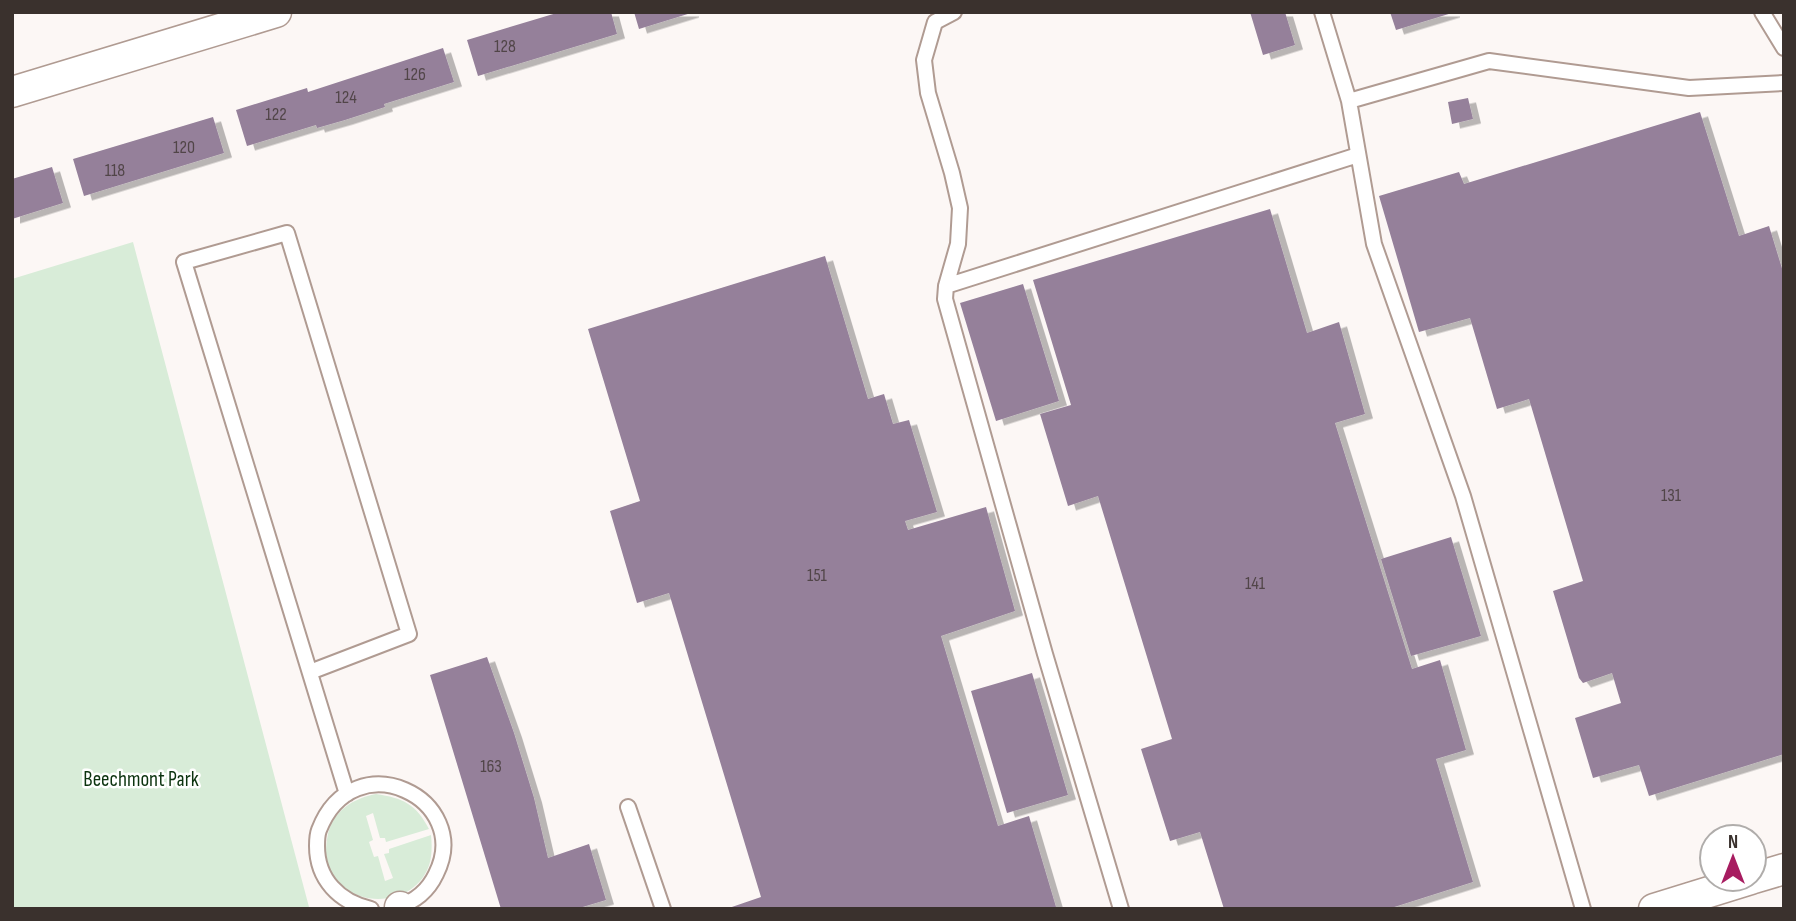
<svg xmlns="http://www.w3.org/2000/svg" width="1796" height="921" viewBox="0 0 1796 921" font-family="'Sofia Sans Condensed',sans-serif">
	<style>
		.green { fill: #d8ecd8 }
		.building { fill: #95809a; filter: url(#shadow) }
		.lines { fill: none; stroke-linecap: round; stroke-linejoin: round }
		.service-casing { stroke: #b09b92; stroke-width: 18 }
		.minor-casing { stroke: #b09b92; stroke-width: 33 }
		.service { stroke: #fff; stroke-width: 14 }
		.minor { stroke: #fff; stroke-width: 30 }
		.labels { text-anchor: middle; stroke-width: 5; stroke-linejoin: round; paint-order: stroke }
		.number-label { font-size: 18px; fill: #514548 }
		.park-label { font-size: 21px; fill: #0c330f; stroke: #fff }
	</style>
	<defs>
		<filter id="shadow"><feDropShadow dx="8" dy="4.5" stdDeviation="0" flood-color="#0004"/></filter>
	</defs>
	<rect width="100%" height="100%" fill="#fcf7f5"/>
	<!-- green -->
	<path class="green" d="M 133,242 L 309,907 L 314,909 L 12,909 L 12,279 Z
		M 376,794 C 403,798 416,804 429,829 L 386,842 L 385,838 L 380,838 L 373,813 L 366,816 L 373,840 L 369,842 L 374,857 L 378,856 L 385,881 L 393,878 L 384,854 L 389,853 L 389,849 L 431,835 C 432,844 432,853 430,862 C 416,915 329,910 326,853 C 326,844 327,835 330,827 C 339,807 356,798 376,794 Z"/>
	<!-- building -->
	<path class="building" d="M 560,12 L 611,12 L 617,34 L 478,76 L 467,40 Z
		M 634,12 L 691,12 L 691,13 L 639,29 Z
		M 1250,12 L 1285,12 L 1295,45 L 1263,55 Z
		M 1390,12 L 1452,12 L 1452,13 L 1396,30 Z
		M 443,48 L 454,82 L 384,104 L 385,107 L 345,120 L 317,128 L 316,125 L 247,146 L 236,110 L 307,88 L 308,92 Z
		M 1468,98 L 1473,119 L 1452,124 L 1448,102 Z
		M 1700,112 L 1739,236 L 1769,226 L 1784,275 L 1784,754 L 1649,796 L 1639,765 L 1593,778 L 1575,718 L 1621,703 L 1612,673 L 1583,683 L 1579,678 L 1553,591 L 1583,581 L 1529,399 L 1497,409 L 1470,318 L 1419,332 L 1379,196 L 1459,172 L 1464,184 Z
		M 213,117 L 224,153 L 84,196 L 73,159 Z
		M 52,167 L 63,203 L 12,219 L 12,179 Z
		M 1270,209 L 1307,333 L 1339,322 L 1365,414 L 1335,423 L 1412,669 L 1440,660 L 1466,750 L 1436,759 L 1473,882 L 1388,909 L 1224,909 L 1200,832 L 1170,841 L 1141,749 L 1172,739 L 1098,496 L 1068,506 L 1040,414 L 1071,405 L 1033,280 Z
		M 825,256 L 868,399 L 884,394 L 893,424 L 909,420 L 937,512 L 905,521 L 908,530 L 986,507 L 1015,611 L 941,636 L 998,826 L 1029,816 L 1056,907 L 1050,909 L 726,909 L 761,897 L 669,593 L 637,603 L 610,511 L 640,501 L 588,329 Z
		M 1023,284 L 1059,401 L 996,421 L 960,303 Z
		M 1451,537 L 1481,636 L 1411,656 L 1381,559 Z
		M 487,657 L 514,733 L 534,798 L 548,858 L 589,844 L 606,900 L 576,909 L 501,909 L 430,675 Z
		M 1032,673 L 1068,795 L 1007,813 L 971,691 Z"/>
	<g class="lines">
		<!-- service casing -->
		<g class="service-casing">
			<path id="service" d="M 1322,12 L 1349,101
				M 1762,12 L 1784,48
				M 946,286 L 958,244 L 960,208 L 952,173 L 928,93 L 924,60 L 935,22 L 954,12
				M 310,672 L 409,634 L 287,233 L 184,262 L 347,794
				M 628,807 L 663,909
				M 371,909 C 339,902 317,879 317,846 C 317,840 317,835 319,830 C 354,740 474,799 436,874 C 428,891 414,902 397,907
				M 1121,909 L 1045,654 L 945,299 L 946,286 L 1358,155
				M 1583,909 L 1463,496 L 1374,244 L 1349,101 L 1489,61 L 1689,88 L 1784,83"/>
		</g>
		<!-- minor casing -->
		<g class="minor-casing">
			<path id="minor" d="M 12,92 L 276,12
				M 1754,878 L 1784,869
				M 400,907 L 400,909
				M 1654,909 L 1751,879"/>
		</g>
		<!-- service -->
		<use href="#service" class="service"/>
		<!-- minor -->
		<use href="#minor" class="minor"/>
	</g>
	<g class="labels">
		<!-- number labels -->
		<g class="number-label">
			<text x="505" y="52">128</text>
			<text x="415" y="80">126</text>
			<text x="346" y="103">124</text>
			<text x="276" y="120">122</text>
			<text x="184" y="153">120</text>
			<text x="115" y="176">118</text>
			<text x="1671" y="501">131</text>
			<text x="817" y="581">151</text>
			<text x="1255" y="589">141</text>
			<text x="491" y="772">163</text>
		</g>
		<!-- park labels -->
		<g class="park-label">
			<text x="141" y="786">Beechmont Park</text>
		</g>
	</g>
	<!-- border -->
	<rect width="1796" height="921" fill="none" stroke="#3a312d" stroke-width="28"/>
	<!-- north arrow -->
	<g transform="translate(1733 858)"><circle r="33" fill="#ffffff" stroke="#b0adab" stroke-width="2"/>
	<path d="M0-5L12 26L0 18L-12 26Z" fill="#a71c60"/>
	<text y="-10" font-size="19" font-weight="bold" text-anchor="middle" fill="#3a312d">N</text>
	</g>
</svg>
